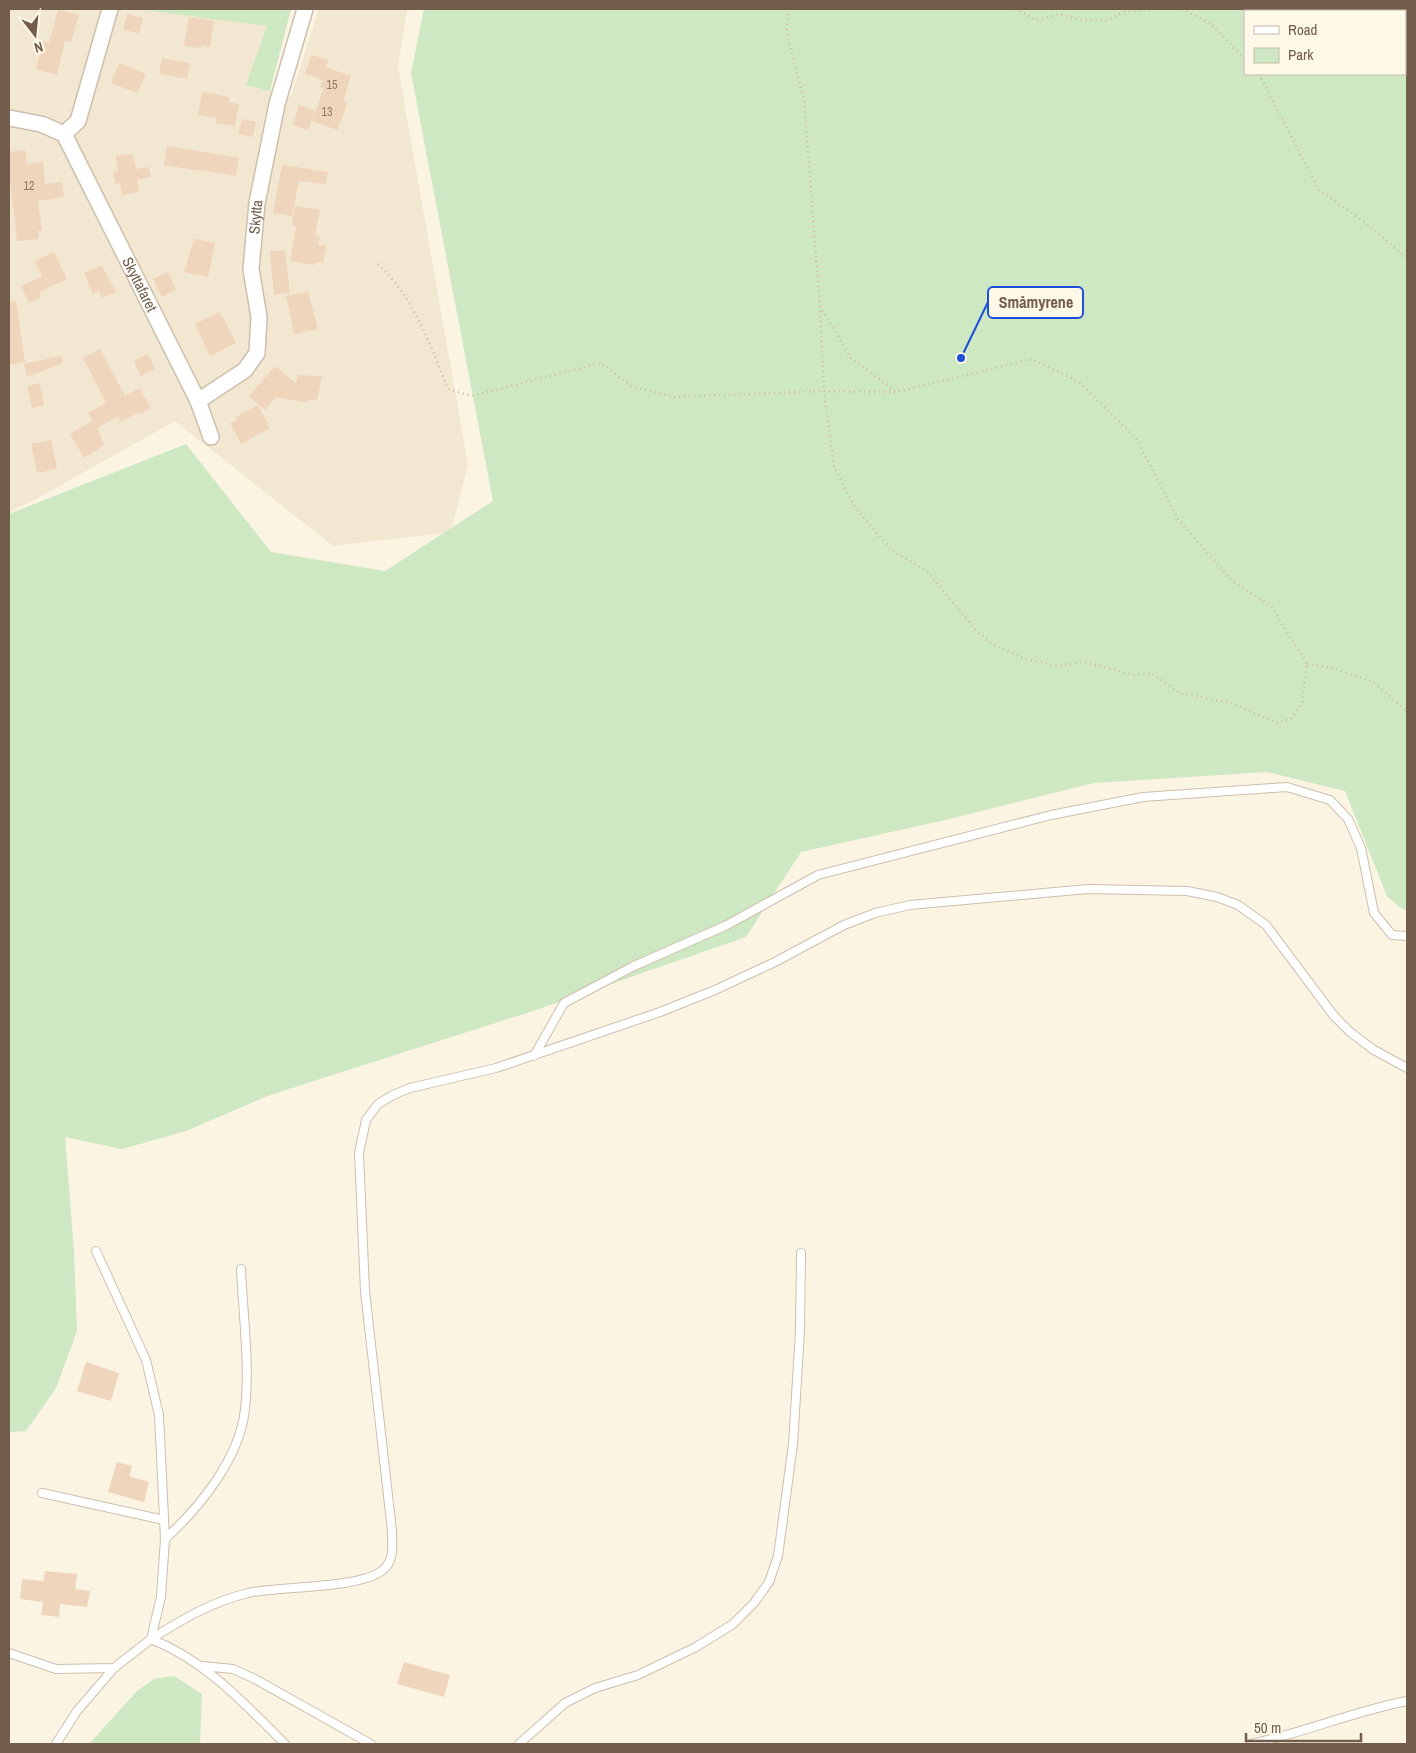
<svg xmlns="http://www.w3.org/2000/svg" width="1416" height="1753" viewBox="0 0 1416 1753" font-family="'Archivo Narrow',sans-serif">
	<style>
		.residential { fill: #f2e7d1 }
		.green { fill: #cde8c2; fill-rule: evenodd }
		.building { fill: #efd5bb }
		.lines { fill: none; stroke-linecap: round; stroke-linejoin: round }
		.lane-casing { stroke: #cebfad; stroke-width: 10 }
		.street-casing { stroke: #cebfad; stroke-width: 18 }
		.path { stroke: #d4b99f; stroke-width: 2.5; stroke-dasharray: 1 4; stroke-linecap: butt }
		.lane { stroke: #fff; stroke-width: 8 }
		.street { stroke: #fff; stroke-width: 15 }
		.labels { text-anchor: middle; stroke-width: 4; stroke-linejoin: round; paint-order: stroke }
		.number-label { font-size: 12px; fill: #917a66 }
		.street-label { font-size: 15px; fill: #725c4a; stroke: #fef8e8 }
		.leader { fill: none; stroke: #1d4ed8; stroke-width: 2 }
		.callout-dot { fill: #1d4ed8; stroke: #fef8e8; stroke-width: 2 }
		.callout { fill: #fef8e8; stroke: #1d4ed8; stroke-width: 2 }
		.callout-label { font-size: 16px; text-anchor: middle; font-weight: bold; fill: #725c4a }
	</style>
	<rect width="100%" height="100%" fill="#fbf4e3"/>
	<!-- residential -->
	<path class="residential" d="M 9,9 L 135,9 L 267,26 L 247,85 L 291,96 L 319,9 L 407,9 L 398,67 L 468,465 L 451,532 L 333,546 L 175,421 L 38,498 L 9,512 Z"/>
	<!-- green -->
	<path class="green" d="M 135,9 L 291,9 L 270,91 L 246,85 L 267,26 Z
		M 424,9 L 1407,9 L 1407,910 L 1402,909 L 1387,896 L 1345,791 L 1267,772 L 1094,783 L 945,820 L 801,852 L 746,937 L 533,1011 L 270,1095 L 186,1131 L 122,1149 L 65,1137 L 74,1251 L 77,1331 L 56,1388 L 26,1431 L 9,1432 L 9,514 L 186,444 L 271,552 L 385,571 L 493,501 L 411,73 ZM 1245,11 L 1405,11 L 1405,74 L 1245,74 Z
		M 174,1676 L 202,1694 L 200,1744 L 89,1744 L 137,1691 L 154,1679 Z"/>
	<!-- building -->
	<path class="building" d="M 58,9 L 79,15 L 71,42 L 65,41 L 57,75 L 36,69 L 43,41 L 49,43 Z
		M 127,14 L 143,18 L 139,34 L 123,29 Z
		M 189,17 L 214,21 L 210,47 L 201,45 L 201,48 L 184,46 Z
		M 312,55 L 328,60 L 325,67 L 351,76 L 343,101 L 347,102 L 345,111 L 337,130 L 312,121 L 324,88 L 320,87 L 323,80 L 305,74 Z
		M 162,58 L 190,63 L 187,79 L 159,74 Z
		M 119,63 L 146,74 L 137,93 L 111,83 Z
		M 202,92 L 230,97 L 229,102 L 239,104 L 235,126 L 216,123 L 217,118 L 198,115 Z
		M 299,105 L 315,111 L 308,130 L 293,125 Z
		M 242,119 L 256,122 L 253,137 L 238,134 Z
		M 167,146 L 239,158 L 236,176 L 164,165 Z
		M 25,150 L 27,164 L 43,162 L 45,184 L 62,182 L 64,197 L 38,201 L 42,230 L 38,231 L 39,239 L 17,241 L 9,171 L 9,152 Z
		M 133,154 L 136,169 L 149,167 L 151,177 L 137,180 L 139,192 L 122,195 L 120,183 L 115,184 L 113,172 L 118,171 L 116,156 Z
		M 284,165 L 328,172 L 326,184 L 299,181 L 292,216 L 273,213 L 282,166 Z
		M 295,206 L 320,210 L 315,235 L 320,236 L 318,245 L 326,246 L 323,263 L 315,262 L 315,265 L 290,261 L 296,226 L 292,225 Z
		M 194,239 L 215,243 L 208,277 L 184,272 Z
		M 270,251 L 285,251 L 290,293 L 274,295 Z
		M 54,252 L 67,279 L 39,292 L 41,297 L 29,303 L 21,286 L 42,276 L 35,261 Z
		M 102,266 L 116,292 L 102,298 L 99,291 L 93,294 L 84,273 Z
		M 168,272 L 176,289 L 162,297 L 153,279 Z
		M 308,292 L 318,329 L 294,334 L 286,296 Z
		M 16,301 L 25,362 L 9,365 L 9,302 Z
		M 220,312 L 236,343 L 210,356 L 195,324 Z
		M 100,349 L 125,396 L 139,388 L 151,408 L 140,414 L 139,412 L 121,422 L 118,416 L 97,428 L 104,445 L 84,458 L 70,434 L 92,421 L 88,413 L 106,403 L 83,358 Z
		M 148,354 L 155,369 L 141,376 L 134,361 Z
		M 61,356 L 63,363 L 27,377 L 24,364 Z
		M 275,366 L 296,383 L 298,375 L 322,376 L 317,401 L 308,399 L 307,403 L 276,397 L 265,410 L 249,396 Z
		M 40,383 L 44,405 L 32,408 L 27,386 Z
		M 258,405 L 270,428 L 241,444 L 230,423 L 237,420 L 236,417 Z
		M 51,440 L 57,469 L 37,473 L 31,444 Z
		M 86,1362 L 119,1373 L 111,1401 L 77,1391 Z
		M 117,1462 L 132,1466 L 129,1476 L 149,1482 L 144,1502 L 108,1492 Z
		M 45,1571 L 77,1574 L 75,1589 L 90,1591 L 87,1607 L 60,1604 L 59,1617 L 41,1615 L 43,1602 L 20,1599 L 22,1579 L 44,1581 Z
		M 404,1662 L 450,1675 L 444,1697 L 397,1684 Z"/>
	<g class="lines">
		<!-- lane casing -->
		<g class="lane-casing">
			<path id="lane" d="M 534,1056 L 564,1003 L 634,966 L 727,925 L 818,875 L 1051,815 L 1143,797 L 1287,787 L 1330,800 L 1348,819 L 1361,848 L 1374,913 L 1392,935 L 1407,936
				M 96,1251 L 146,1360 L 159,1415 L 165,1539 L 161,1597 L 151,1639
				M 42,1493 L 164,1520
				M 165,1539 C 200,1507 240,1458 245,1409 C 250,1364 243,1315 241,1269
				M 151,1639 C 183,1619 211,1602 248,1593 C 280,1586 360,1589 383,1570 C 395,1560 392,1544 392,1531 L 365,1291 L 359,1153 L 366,1120 L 378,1104 L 393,1095 L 410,1088 L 496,1068 L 660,1012 L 715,990 L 775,962 L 844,925 L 875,913 L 910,905 L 1088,889 L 1187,891 L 1217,897 L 1238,905 L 1266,925 L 1334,1016 L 1350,1032 L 1374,1050 L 1407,1068
				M 9,1653 L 56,1669 L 114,1668
				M 202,1666 L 233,1669 L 255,1679 L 371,1744
				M 56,1744 L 77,1711 L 114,1668 L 151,1639 C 206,1661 244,1703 285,1744
				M 519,1744 L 565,1703 L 595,1688 L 638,1675 L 696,1647 L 733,1624 L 754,1603 L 769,1582 L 778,1556 L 793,1444 L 800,1331 L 801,1253
				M 1251,1744 C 1304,1733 1354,1711 1407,1701"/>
		</g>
		<!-- street casing -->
		<g class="street-casing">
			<g id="street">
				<path id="s1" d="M 9,118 L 41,124 L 64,134 L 198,401 L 211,437"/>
				<path d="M 64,134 L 78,121 L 110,9"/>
				<path id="s2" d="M 198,401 L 245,370 L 257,353 L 259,317 L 251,269 L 257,203 L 277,104 L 305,9"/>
			</g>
		</g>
		<!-- path -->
		<path class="path" d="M 789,9 L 786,31 L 804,100 L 820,306 L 851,358 L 895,391
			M 1015,9 L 1036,20 L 1061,14 L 1081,20 L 1108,20 L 1124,12 L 1154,9
			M 1182,9 L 1210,23 L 1245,59
			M 1259,74 L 1319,190 L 1365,222 L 1407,258
			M 378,264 C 414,298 430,344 448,389 L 472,396 L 601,363 L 631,386 L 674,397 L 824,391 L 896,392 L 1032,359 L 1078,381 L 1136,438 L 1178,519 L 1232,581 L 1271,606 L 1307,664 L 1302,704 L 1292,718 L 1277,723 L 1231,703 L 1179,693 L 1152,673 L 1134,675 L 1084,662 L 1059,666 L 1026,659 L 993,645 L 974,628 L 926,570 L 892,551 L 855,507 L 834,467 L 824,391 L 820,306
			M 1307,664 L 1334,668 L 1373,682 L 1407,711"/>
		<!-- lane -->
		<use href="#lane" class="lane"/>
		<!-- street -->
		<use href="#street" class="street"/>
	</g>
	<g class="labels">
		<!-- number labels -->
		<g class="number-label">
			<text x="332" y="89">15</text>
			<text x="327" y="116">13</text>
			<text x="29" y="190">12</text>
		</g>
		<!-- street labels -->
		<g class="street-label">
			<text dy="5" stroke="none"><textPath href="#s2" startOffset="214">Skytta</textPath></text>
			<text dy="5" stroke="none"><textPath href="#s1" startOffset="226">Skyttafaret</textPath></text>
		</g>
	</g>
	<!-- callouts -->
	<path class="leader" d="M961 358L988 302"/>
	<circle class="callout-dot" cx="961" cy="358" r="5"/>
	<rect class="callout" x="988" y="287" width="95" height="31" rx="5"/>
	<g class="callout-label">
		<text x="1036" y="308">Småmyrene</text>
	</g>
	<!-- border -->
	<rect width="1416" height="1753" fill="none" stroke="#725c4a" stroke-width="20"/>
	<!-- legend -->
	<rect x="1244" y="10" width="162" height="65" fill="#fef8e8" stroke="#c6baa9"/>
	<rect x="1254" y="26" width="25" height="8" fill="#ffffff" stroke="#c6baa9"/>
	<text x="1288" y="35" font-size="15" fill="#725c4a">Road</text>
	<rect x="1254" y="48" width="25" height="15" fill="#cde8c2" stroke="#c6baa9"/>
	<text x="1288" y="60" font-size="15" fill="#725c4a">Park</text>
	<!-- north arrow -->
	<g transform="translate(35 35) rotate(164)" stroke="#fef8e8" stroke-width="4" paint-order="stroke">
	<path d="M0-4L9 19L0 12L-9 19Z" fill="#725c4a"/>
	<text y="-8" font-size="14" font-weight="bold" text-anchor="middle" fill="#725c4a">N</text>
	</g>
	<!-- scale -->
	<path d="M1246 1733v8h115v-8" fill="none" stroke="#725c4a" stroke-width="2.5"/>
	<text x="1254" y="1733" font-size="15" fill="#725c4a" stroke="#fef8e8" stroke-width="4" paint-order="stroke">50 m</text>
</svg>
